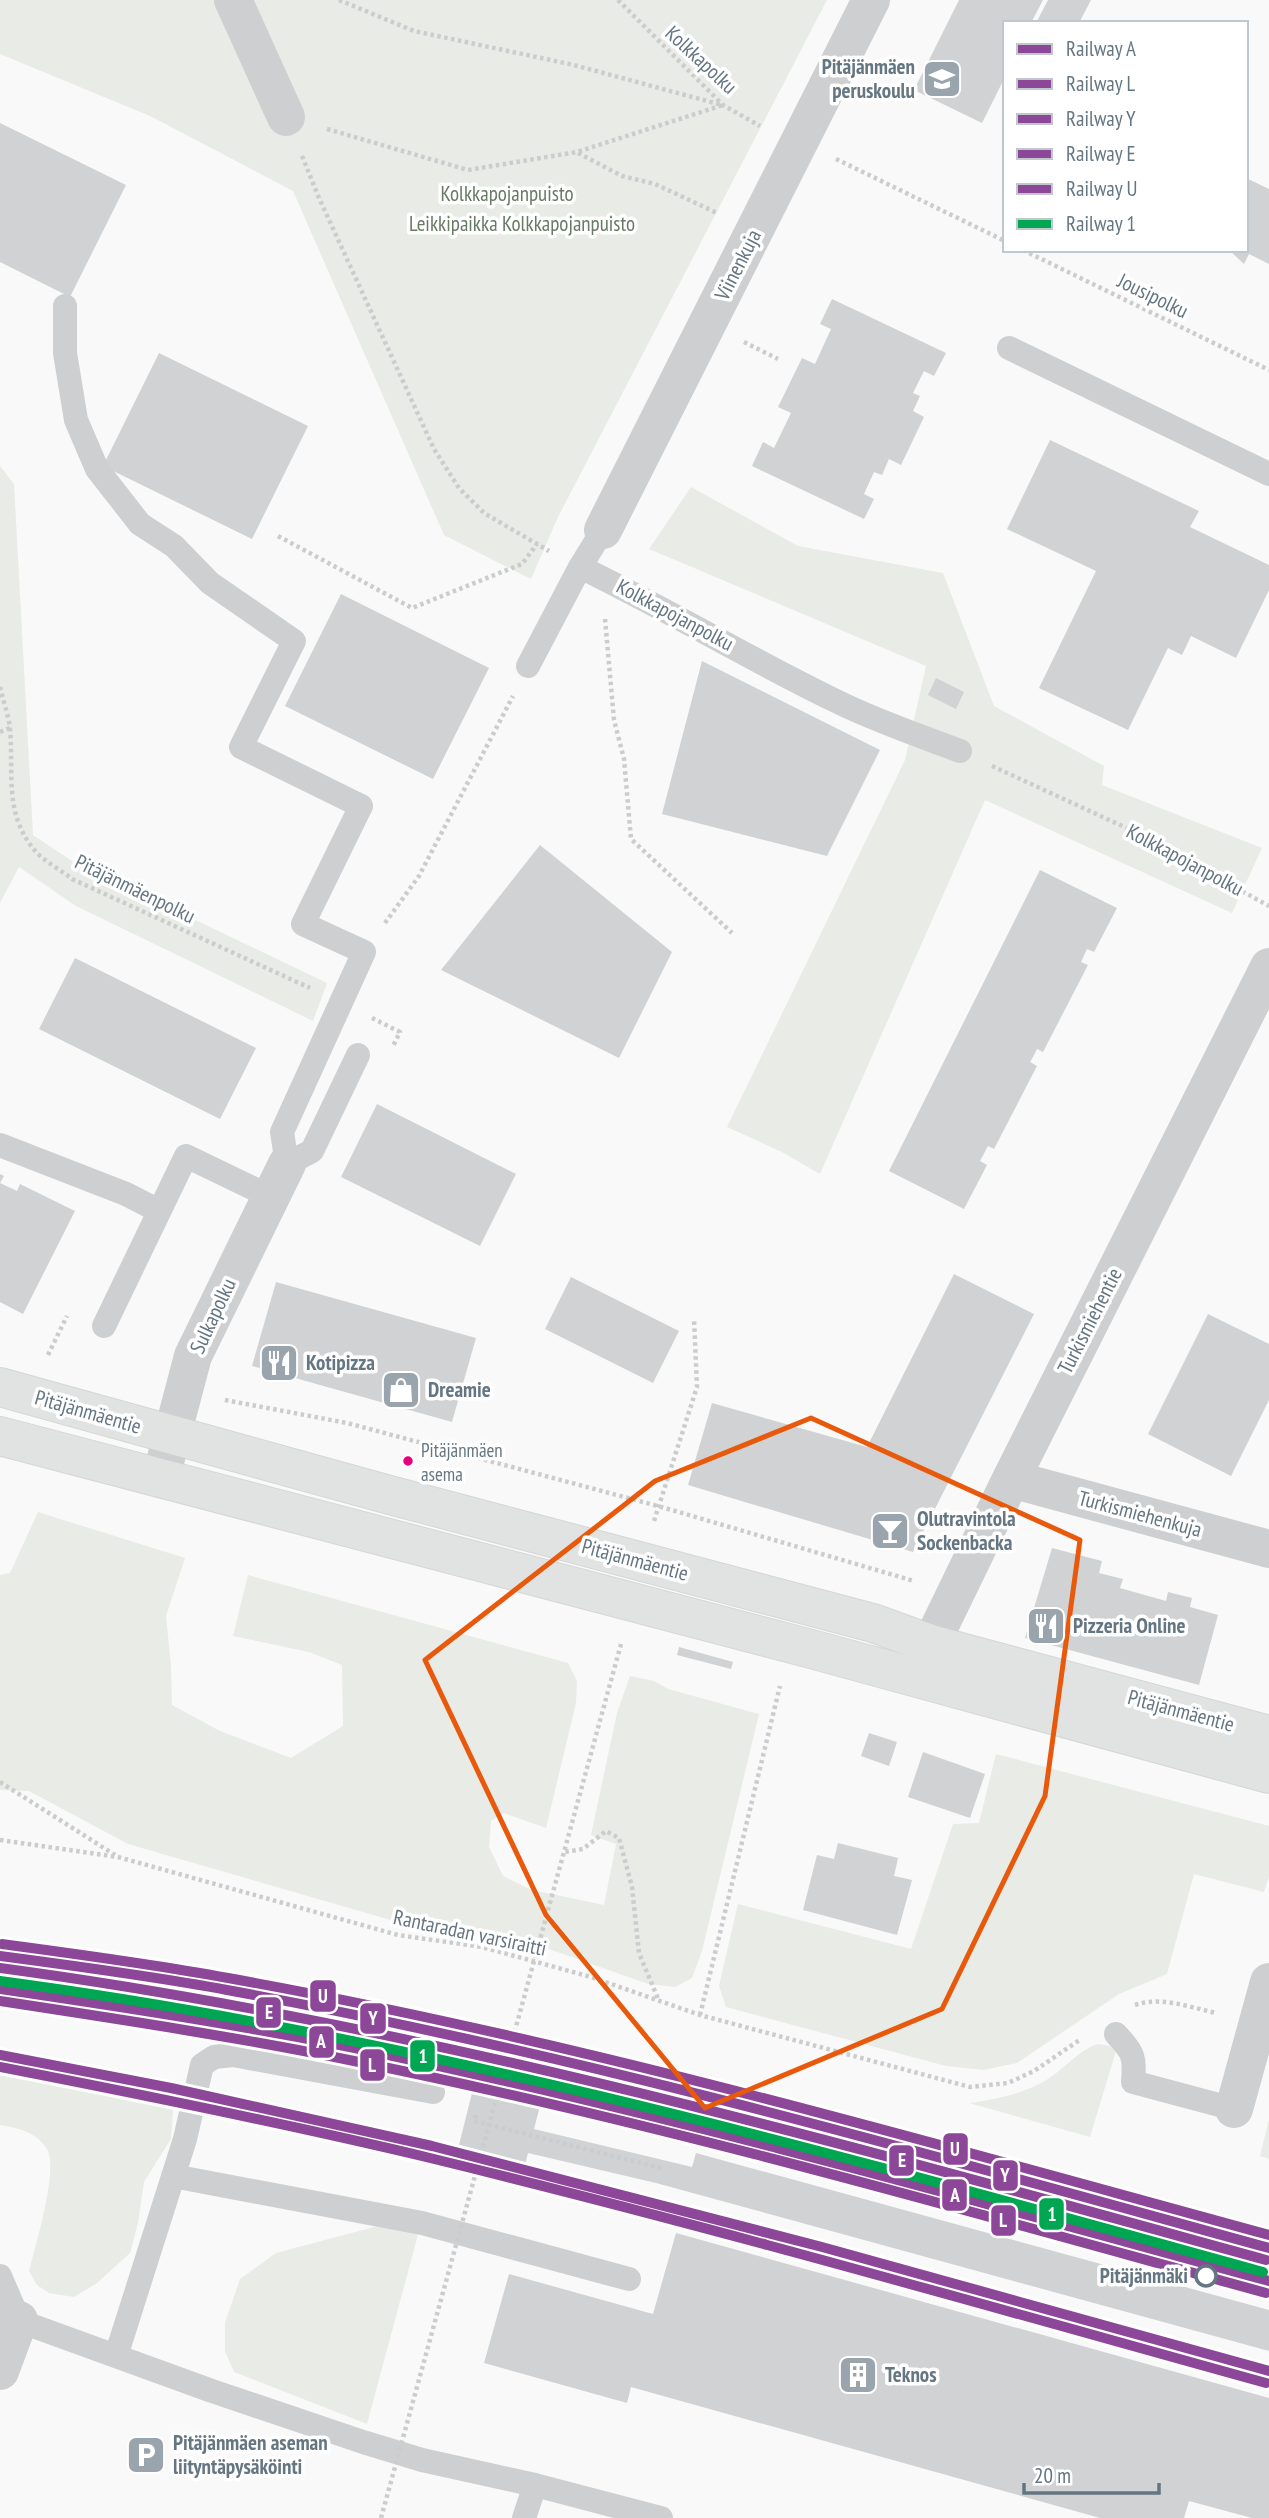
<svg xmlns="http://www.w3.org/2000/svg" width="1269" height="2518" viewBox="0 0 1269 2518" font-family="'PT Sans Narrow',sans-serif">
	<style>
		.green { fill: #e8ebe6 }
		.building { fill: #d0d2d3 }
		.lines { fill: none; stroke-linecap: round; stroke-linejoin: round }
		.secondary-casing { stroke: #d5d6d7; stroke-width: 40 }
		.path { stroke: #cbcccd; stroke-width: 4.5; stroke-dasharray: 3.5 3.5; stroke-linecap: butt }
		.lane { stroke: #cecfd0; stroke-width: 24 }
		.street { stroke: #cecfd0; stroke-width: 38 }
		.secondary { stroke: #e1e2e2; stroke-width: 38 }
		.path-bridge { stroke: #cbcccd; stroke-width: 4.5; stroke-dasharray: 3.5 3.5; stroke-linecap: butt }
		.rail-1-casing { stroke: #fff; stroke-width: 16 }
		.rail-2-casing { stroke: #fff; stroke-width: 16 }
		.rail-3-casing { stroke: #fff; stroke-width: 16 }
		.rail-4-casing { stroke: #fff; stroke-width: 16 }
		.rail-5-casing { stroke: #fff; stroke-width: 16 }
		.rail-6-casing { stroke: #fff; stroke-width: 16 }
		.rail-1 { stroke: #8c4799; stroke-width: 10 }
		.rail-2 { stroke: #8c4799; stroke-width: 10 }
		.rail-3 { stroke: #8c4799; stroke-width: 10 }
		.rail-4 { stroke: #8c4799; stroke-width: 10 }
		.rail-5 { stroke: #8c4799; stroke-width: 10 }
		.rail-6 { stroke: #00a651; stroke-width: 10 }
		.marked { fill: none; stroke: #e8590c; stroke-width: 5; stroke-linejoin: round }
		.bus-dot { fill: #e5007d; stroke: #fff; stroke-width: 2.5 }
		.stop-dot { fill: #fff; stroke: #657683; stroke-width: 3.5 }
		.labels { text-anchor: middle; stroke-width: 7; stroke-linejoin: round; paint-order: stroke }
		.bus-label { font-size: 19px; fill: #657683; stroke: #fff; text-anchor: start }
		.street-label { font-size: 21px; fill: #657683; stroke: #fff }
		.poi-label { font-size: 21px; font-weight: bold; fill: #657683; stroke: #fff; text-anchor: start }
		.park-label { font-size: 21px; fill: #687a64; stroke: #fff }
		.stop-label { font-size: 21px; font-weight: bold; fill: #657683; stroke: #fff; text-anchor: end }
		.line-badge { stroke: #fff; stroke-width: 2.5 }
		.badge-label { font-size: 19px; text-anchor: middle; font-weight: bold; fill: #fff }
	</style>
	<rect width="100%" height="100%" fill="#f9f9f9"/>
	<!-- green -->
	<path class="green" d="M 0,0 L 827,0 L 558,517 L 531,579 L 444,535 L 293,191 L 150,116 L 0,54 Z
		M 0,466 L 14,484 L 33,835 L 72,861 L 327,983 L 313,1021 L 76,906 L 19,867 L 0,903 Z
		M 691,487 L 798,546 L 943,573 L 994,706 L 1104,766 L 1102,785 L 1262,848 L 1232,913 L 985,800 L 820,1174 L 782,1152 L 727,1127 L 905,760 L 926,666 L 649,549 Z
		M 38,1512 L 185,1558 L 166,1616 L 171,1666 L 172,1705 L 220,1731 L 291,1758 L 343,1726 L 342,1665 L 309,1652 L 233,1636 L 248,1575 L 568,1663 L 577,1681 L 576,1703 L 546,1828 L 504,1813 L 491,1821 L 489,1847 L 503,1876 L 532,1890 L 604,1905 L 616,1844 L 591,1835 L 617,1713 L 630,1676 L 654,1681 L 668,1689 L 759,1714 L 702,1951 L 692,1978 L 675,1987 L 648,1984 L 518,1938 L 394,1921 L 128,1844 L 29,1791 L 0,1790 L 0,1575 L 10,1573 Z
		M 996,1754 L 1269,1826 L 1269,1877 L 1264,1892 L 1194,1874 L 1167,1974 L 1119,1994 L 1017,2063 L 984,2070 L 946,2066 L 726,2007 L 719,1986 L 738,1904 L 911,1949 L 953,1824 L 979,1823 Z
		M 1098,2044 L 1110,2046 L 1116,2051 L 1090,2137 L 969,2103 C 996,2099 1024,2094 1048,2079 C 1065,2068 1079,2050 1098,2044 Z
		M 0,2075 L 173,2109 L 171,2139 L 144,2182 L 138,2223 L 130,2253 L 97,2283 L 74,2297 L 49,2293 L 37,2285 L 29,2271 C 35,2247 59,2169 47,2149 C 37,2132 18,2128 0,2125 Z
		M 1269,2119 L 1269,2159 L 1260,2156 Z
		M 378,2226 L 419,2231 L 367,2424 L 234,2372 L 225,2351 L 225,2323 L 240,2279 L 276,2253 Z"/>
	<!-- building -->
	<path class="building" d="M 959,0 L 1043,0 L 1031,23 L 1005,23 L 1005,77 L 982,123 L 914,90 Z
		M 1048,0 L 1091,0 L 1079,23 L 1036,23 Z
		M 0,123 L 126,185 L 70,297 L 0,262 Z
		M 1246,178 L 1269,189 L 1269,264 L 1249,254 L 1244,264 L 1229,250 L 1246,250 Z
		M 832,299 L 946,353 L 934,376 L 924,371 L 913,393 L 920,396 L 913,411 L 924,417 L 901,465 L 889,459 L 882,475 L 874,472 L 864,494 L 874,499 L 864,519 L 752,466 L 763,442 L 774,448 L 791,413 L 778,407 L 802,358 L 815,364 L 831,329 L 820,324 Z
		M 159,353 L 308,426 L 252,539 L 103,466 Z
		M 1050,440 L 1199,511 L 1190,527 L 1269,565 L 1269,590 L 1236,658 L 1191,636 L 1182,655 L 1168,648 L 1128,730 L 1039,688 L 1096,571 L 1007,529 Z
		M 341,594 L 489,668 L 433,779 L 285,706 Z
		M 702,661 L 880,750 L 827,856 L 662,814 Z
		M 936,678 L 964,692 L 956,709 L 928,695 Z
		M 540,845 L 672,952 L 619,1058 L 441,970 Z
		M 1040,870 L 1117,908 L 1094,952 L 1087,949 L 1081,962 L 1088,965 L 1043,1052 L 1037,1049 L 1034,1055 L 1030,1062 L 1037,1066 L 994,1149 L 988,1146 L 980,1161 L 987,1165 L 964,1209 L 889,1171 Z
		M 75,958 L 256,1048 L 220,1119 L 39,1029 Z
		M 377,1104 L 516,1174 L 480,1246 L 341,1177 Z
		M 0,1174 L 4,1176 L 0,1183 L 17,1191 L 20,1184 L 75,1211 L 23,1314 L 0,1302 Z
		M 954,1274 L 1034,1314 L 913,1552 L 688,1485 L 712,1403 L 867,1447 Z
		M 571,1277 L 679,1331 L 653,1383 L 545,1329 Z
		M 276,1282 L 476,1338 L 452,1422 L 252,1366 Z
		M 1208,1314 L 1269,1344 L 1269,1400 L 1231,1476 L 1148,1434 Z
		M 1052,1548 L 1102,1561 L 1099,1573 L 1123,1579 L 1120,1588 L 1166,1601 L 1168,1592 L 1192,1598 L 1190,1607 L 1218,1615 L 1199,1685 L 1025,1638 Z
		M 679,1647 L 733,1662 L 731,1669 L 677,1655 Z
		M 869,1733 L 897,1742 L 889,1766 L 861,1756 Z
		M 923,1752 L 985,1774 L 970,1818 L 908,1797 Z
		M 838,1843 L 898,1858 L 894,1876 L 912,1880 L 897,1935 L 803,1910 L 817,1855 L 834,1859 Z
		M 473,2089 L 540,2106 L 534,2129 L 692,2167 L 696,2153 L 1269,2310 L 1269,2351 L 656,2183 L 528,2153 L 523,2173 L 456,2157 Z
		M 676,2233 L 1269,2398 L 1269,2518 L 1252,2518 L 1189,2501 L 1184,2518 L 1100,2518 L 631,2387 L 627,2403 L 484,2363 L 509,2274 L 653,2314 Z"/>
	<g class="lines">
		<!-- secondary casing -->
		<g class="secondary-casing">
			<path id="secondary" d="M 0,1387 L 386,1494 L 873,1623 L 931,1644 L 1269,1735
				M 0,1436 L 815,1650 L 1269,1774"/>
		</g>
		<!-- path -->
		<path class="path" d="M 339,0 L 414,31 L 574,65 L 722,105
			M 618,0 L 723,105 L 760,126
			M 327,129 L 468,170 L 577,152 L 723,105
			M 578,153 L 622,176 L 655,184 L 717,213
			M 302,156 L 319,198 L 434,449 L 459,488 L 484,513 L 549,551
			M 836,159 L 1005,241
			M 1023,250 L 1269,370
			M 744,342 L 778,359
			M 278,536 L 412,608 L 522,564 L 537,544
			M 605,619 L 614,720 L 624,759 L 631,839 L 732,933
			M 0,687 C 3,701 9,716 10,729 C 14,775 3,815 37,853 C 47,863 61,870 72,879 L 310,988
			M 0,732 L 10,728
			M 992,766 L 1131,830 L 1269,906
			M 385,923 L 419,876 L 513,696
			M 372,1018 L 400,1032 L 393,1046
			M 48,1355 L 67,1316
			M 225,1400 L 347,1423 L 658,1506 L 914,1581
			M 654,1521 L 697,1387 L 694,1319
			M 621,1644 L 564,1852 L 583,1849 L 606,1831 L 619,1838 L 632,1887 L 639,1953 L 659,2001
			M 0,1782 L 115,1855
			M 0,1840 L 118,1857 L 398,1935 L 482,1947 L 591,1977 L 700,2015 L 970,2087 L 1008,2083 L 1034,2071 L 1081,2039
			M 1135,2005 C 1161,1996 1189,2007 1216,2013
			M 700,2015 L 780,1686
			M 476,2115 L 474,2121 L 661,2168"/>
		<!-- lane -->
		<path class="lane" d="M 65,306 L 65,353 L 76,420 L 97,469 L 140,524 L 174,546 L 210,583 L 294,641 L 241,747 L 361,806 L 303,924 L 364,952 L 282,1132 L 287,1164 L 312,1151 L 358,1055
			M 1009,348 L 1269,474
			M 580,567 C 667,609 749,659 836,701 C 876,721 918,735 960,751
			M 528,666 L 580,567 L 603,530
			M 0,1145 L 126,1194 L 159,1211
			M 104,1326 L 186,1156 L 271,1197
			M 1116,2034 C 1134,2053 1135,2057 1133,2082 L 1234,2109
			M 173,2176 L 422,2223 L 629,2279
			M 0,2276 L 19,2320
			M 0,2314 L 212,2391 L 363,2442 L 422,2460 L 535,2485 L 661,2518
			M 116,2356 L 185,2139 L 202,2065 L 214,2057 L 233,2055 L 433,2092
			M 524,2518 L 535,2485"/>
		<!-- street -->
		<path class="street" d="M 233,0 L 286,117
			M 603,530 L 871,0
			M 161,1477 L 193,1356 L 287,1164
			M 1011,1479 L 1269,1549
			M 920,1676 L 931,1644 L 1011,1479 L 1269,967
			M 1234,2109 L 1269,1982
			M 0,2371 L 19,2320"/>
		<!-- secondary -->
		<use href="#secondary" class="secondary"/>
		<!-- path-bridge -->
		<path class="path-bridge" d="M 381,2518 L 564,1852"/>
		<!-- rail-1 casing -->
		<g class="rail-1-casing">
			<path id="rail-1" d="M 0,1989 C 136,2009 272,2030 407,2059 C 697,2122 983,2203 1269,2281
				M 0,2055 L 171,2088 L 432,2146 L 822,2247 L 1269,2371"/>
		</g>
		<!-- rail-2 casing -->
		<g class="rail-2-casing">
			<path id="rail-2" d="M 0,2001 C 118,2019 237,2037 354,2061 C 662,2123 964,2210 1266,2293
				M 0,2067 C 144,2095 288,2124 430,2158 C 710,2226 988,2306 1266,2383"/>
		</g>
		<!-- rail-3 casing -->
		<g class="rail-3-casing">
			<path id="rail-3" d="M 0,1956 C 76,1966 152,1976 227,1990 C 579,2054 924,2153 1269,2248"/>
		</g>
		<!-- rail-4 casing -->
		<g class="rail-4-casing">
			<path id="rail-4" d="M 0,1968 C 431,2026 848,2145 1266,2260"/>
		</g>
		<!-- rail-5 casing -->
		<g class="rail-5-casing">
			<path id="rail-5" d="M 2,1944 C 77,1954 153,1964 228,1978 C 580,2041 924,2141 1269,2235"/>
		</g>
		<!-- rail-6 casing -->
		<g class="rail-6-casing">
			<path id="rail-6" d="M 0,1981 C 429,2038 846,2157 1263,2272"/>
		</g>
		<!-- rail-1 -->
		<use href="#rail-1" class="rail-1"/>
		<!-- rail-2 -->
		<use href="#rail-2" class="rail-2"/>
		<!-- rail-3 -->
		<use href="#rail-3" class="rail-3"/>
		<!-- rail-4 -->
		<use href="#rail-4" class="rail-4"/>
		<!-- rail-5 -->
		<use href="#rail-5" class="rail-5"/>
		<!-- rail-6 -->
		<use href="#rail-6" class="rail-6"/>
	</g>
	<!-- marked area -->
	<path class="marked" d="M 811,1418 L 1080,1540 L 1045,1796 L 942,2009 L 705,2108 L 546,1915 L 425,1660 L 655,1481 Z"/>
	<!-- icons -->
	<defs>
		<g id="school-square" transform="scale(2.0125)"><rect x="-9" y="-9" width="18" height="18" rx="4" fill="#99a4ac" stroke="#fff"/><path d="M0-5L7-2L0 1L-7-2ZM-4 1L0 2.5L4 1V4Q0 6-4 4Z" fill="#fff"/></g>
		<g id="restaurant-square" transform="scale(2.0125)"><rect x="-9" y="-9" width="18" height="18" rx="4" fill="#99a4ac" stroke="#fff"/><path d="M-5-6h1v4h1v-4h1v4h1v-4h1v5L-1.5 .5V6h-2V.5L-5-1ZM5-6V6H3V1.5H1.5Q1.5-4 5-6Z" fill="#fff"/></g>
		<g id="shop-square" transform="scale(2.0125)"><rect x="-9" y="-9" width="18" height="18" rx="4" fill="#99a4ac" stroke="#fff"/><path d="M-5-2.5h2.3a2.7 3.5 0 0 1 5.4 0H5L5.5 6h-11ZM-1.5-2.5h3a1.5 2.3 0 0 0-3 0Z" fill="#fff"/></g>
		<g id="bar-square" transform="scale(2.0125)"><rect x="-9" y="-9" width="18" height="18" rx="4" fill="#99a4ac" stroke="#fff"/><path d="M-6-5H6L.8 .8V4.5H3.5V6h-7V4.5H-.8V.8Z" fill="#fff"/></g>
		<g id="building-square" transform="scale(2.0125)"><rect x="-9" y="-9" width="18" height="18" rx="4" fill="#99a4ac" stroke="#fff"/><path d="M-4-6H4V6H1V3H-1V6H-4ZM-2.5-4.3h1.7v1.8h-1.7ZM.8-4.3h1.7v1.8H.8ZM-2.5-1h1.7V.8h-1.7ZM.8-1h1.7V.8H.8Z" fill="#fff"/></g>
		<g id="parking-square" transform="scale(2.0125)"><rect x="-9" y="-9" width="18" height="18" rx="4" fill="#99a4ac" stroke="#fff"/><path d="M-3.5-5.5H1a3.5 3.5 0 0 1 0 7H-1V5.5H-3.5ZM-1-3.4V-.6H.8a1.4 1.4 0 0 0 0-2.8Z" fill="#fff"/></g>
	</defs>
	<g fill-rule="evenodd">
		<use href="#school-square" x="942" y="79"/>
		<use href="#restaurant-square" x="279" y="1363"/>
		<use href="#shop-square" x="401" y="1390"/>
		<use href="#bar-square" x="890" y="1531"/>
		<use href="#restaurant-square" x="1046" y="1626"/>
		<use href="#building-square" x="858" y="2375"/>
		<use href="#parking-square" x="146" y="2455"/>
	</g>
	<!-- markers -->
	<circle class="bus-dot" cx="408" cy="1461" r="6"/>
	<circle class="stop-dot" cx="1206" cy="2276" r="10"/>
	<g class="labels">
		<!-- bus labels -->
		<g class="bus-label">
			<text x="421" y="1457">Pitäjänmäen<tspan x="421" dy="24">asema</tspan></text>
		</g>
		<!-- street labels -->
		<g class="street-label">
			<text transform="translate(701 60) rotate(43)" y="7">Kolkkapolku</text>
			<text transform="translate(738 265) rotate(-63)" y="7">Viinenkuja</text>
			<text transform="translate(1153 296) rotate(26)" y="7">Jousipolku</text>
			<text transform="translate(675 615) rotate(28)" y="7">Kolkkapojanpolku</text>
			<text transform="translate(1185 860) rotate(28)" y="7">Kolkkapojanpolku</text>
			<text transform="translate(135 889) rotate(26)" y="7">Pitäjänmäenpolku</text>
			<text transform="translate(213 1316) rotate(-65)" y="7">Sulkapolku</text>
			<text transform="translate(1090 1321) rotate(-63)" y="7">Turkismiehentie</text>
			<text transform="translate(88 1412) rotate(16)" y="7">Pitäjänmäentie</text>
			<text transform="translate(1140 1514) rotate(15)" y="7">Turkismiehenkuja</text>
			<text transform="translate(635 1560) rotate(15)" y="7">Pitäjänmäentie</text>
			<text transform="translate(1181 1711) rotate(15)" y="7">Pitäjänmäentie</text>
			<text transform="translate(470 1933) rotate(12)" y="7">Rantaradan varsiraitti</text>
		</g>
		<!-- poi labels -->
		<g class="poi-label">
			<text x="915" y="74" text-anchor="end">Pitäjänmäen<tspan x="915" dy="24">peruskoulu</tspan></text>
			<text x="306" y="1370">Kotipizza</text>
			<text x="428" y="1397">Dreamie</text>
			<text x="917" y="1526">Olutravintola<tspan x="917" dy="24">Sockenbacka</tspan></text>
			<text x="1073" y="1633">Pizzeria Online</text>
			<text x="885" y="2382">Teknos</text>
			<text x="173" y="2450">Pitäjänmäen aseman<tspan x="173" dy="24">liityntäpysäköinti</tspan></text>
		</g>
		<!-- park labels -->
		<g class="park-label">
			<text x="507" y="201">Kolkkapojanpuisto</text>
			<text x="522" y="231">Leikkipaikka Kolkkapojanpuisto</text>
		</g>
		<!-- stop labels -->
		<g class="stop-label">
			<text x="1188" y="2283">Pitäjänmäki</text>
		</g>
	</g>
	<g class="line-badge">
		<rect x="309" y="1979" width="28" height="34" rx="7" fill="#8c4799"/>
		<rect x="255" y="1996" width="27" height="33" rx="7" fill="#8c4799"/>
		<rect x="359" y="2002" width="28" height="33" rx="7" fill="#8c4799"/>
		<rect x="308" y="2025" width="27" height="34" rx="7" fill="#8c4799"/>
		<rect x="409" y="2039" width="27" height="34" rx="7" fill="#00a651"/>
		<rect x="359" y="2048" width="27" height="34" rx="7" fill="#8c4799"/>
		<rect x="942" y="2132" width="27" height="34" rx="7" fill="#8c4799"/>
		<rect x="888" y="2144" width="27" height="33" rx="7" fill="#8c4799"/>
		<rect x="992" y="2159" width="27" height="33" rx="7" fill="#8c4799"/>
		<rect x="941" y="2178" width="27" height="34" rx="7" fill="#8c4799"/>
		<rect x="1038" y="2197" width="27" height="34" rx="7" fill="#00a651"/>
		<rect x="990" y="2204" width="27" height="33" rx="7" fill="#8c4799"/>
	</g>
	<g class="badge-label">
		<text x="323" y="2003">U</text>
		<text x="269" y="2019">E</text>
		<text x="373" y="2025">Y</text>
		<text x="321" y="2048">A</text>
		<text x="423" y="2063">1</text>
		<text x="372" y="2072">L</text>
		<text x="955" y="2156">U</text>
		<text x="902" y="2167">E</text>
		<text x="1005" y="2182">Y</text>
		<text x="955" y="2202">A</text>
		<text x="1052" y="2221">1</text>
		<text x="1003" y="2227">L</text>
	</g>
	<!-- legend -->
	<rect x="1003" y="21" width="245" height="231" fill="#ffffff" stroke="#c1c8cd" stroke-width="2"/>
	<rect x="1017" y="44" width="35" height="10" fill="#8c4799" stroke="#c1c8cd" stroke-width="2"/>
	<text x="1066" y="56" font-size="21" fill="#657683">Railway A</text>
	<rect x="1017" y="79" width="35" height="10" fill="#8c4799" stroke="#c1c8cd" stroke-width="2"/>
	<text x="1066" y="91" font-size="21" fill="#657683">Railway L</text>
	<rect x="1017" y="114" width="35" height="10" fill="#8c4799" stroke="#c1c8cd" stroke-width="2"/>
	<text x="1066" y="126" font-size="21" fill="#657683">Railway Y</text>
	<rect x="1017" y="149" width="35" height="10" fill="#8c4799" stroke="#c1c8cd" stroke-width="2"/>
	<text x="1066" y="161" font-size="21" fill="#657683">Railway E</text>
	<rect x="1017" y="184" width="35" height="10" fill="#8c4799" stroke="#c1c8cd" stroke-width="2"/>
	<text x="1066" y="196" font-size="21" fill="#657683">Railway U</text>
	<rect x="1017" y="219" width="35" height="10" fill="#00a651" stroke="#c1c8cd" stroke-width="2"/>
	<text x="1066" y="231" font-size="21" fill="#657683">Railway 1</text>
	<!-- scale -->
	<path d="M1024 2483v10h135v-10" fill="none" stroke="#657683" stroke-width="3.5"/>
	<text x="1034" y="2483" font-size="21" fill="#657683" stroke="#ffffff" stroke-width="5" paint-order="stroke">20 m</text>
</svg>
